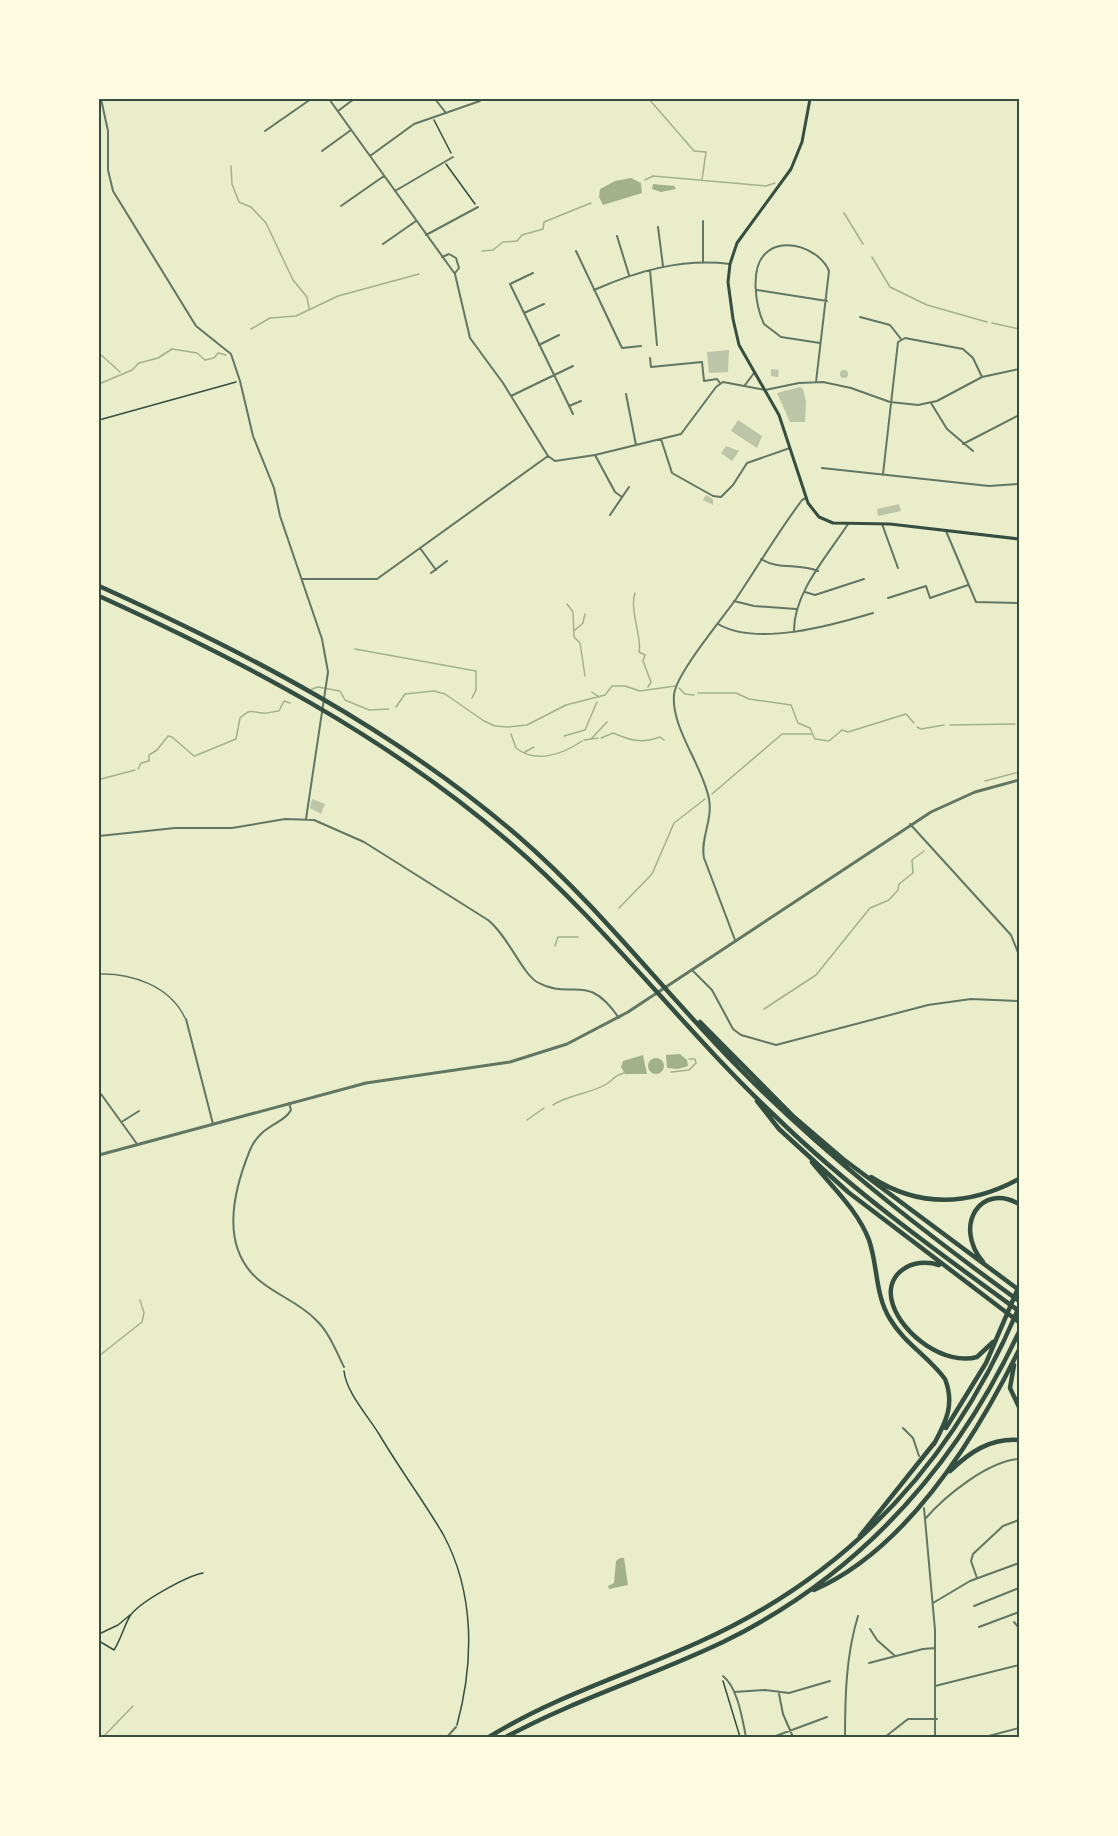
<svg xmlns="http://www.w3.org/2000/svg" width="1118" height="1836" viewBox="0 0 1118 1836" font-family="'Fira Sans Condensed',sans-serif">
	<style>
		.water { fill: #a3b18a }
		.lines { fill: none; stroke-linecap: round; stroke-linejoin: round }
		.stream { stroke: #a3b18a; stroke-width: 1.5 }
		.building { fill: #bcc5a7 }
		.path { stroke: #344e41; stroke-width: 1.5 }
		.service { stroke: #617663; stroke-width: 1.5 }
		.minor { stroke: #617663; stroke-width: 2 }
		.tertiary { stroke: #617663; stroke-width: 3 }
		.secondary { stroke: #344e41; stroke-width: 3 }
		.motorway { stroke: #344e41; stroke-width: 4.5 }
		.neatline { fill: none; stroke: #344e41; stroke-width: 2 }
	</style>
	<rect width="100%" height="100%" fill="#e9edc9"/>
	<!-- water -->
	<path class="water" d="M 631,178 L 641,183 L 642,193 L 603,205 L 599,197 L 600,189 L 615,181 Z
		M 653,184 L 674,186 L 676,189 L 661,192 L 652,189 Z
		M 680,1054 L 687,1060 L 688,1066 L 678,1069 L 667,1068 L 666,1055 Z
		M 643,1055 L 647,1074 L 625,1074 L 621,1067 L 623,1061 Z
		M648 1066a8 8 0 1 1 16 0a8 8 0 1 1-16 0Z
		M 620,1558 L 624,1558 L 628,1585 L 609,1589 L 608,1586 L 614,1583 L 616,1561 Z"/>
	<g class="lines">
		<!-- stream -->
		<path class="stream" d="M 649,99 L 694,151 L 706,152 L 702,180
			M 231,166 L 232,184 L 239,202 L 251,207 L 266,223 L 293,280 L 307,297 L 309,308
			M 645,180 L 653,176 L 766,186 L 775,183
			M 844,213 L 863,244
			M 482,251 L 493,250 L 503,242 L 517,241 L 522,235 L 543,229 L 544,222 L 591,203
			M 872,257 L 890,287 L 927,305 L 987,322
			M 992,323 L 1019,329
			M 251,329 L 270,318 L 296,316 L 338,296 L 419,274
			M 99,353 L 120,372
			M 99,384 L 132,370 L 139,363 L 158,358 L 172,349 L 197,353 L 205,360 L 214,358 L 218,353 L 226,355
			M 635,593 C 629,608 643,642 639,652 L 645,655 L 643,661 L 651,682 L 648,687
			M 567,604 L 573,612 L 574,637 L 580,643 L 585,676
			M 575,630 L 583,623 L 585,614
			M 355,649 L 476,671 L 476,690 L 472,698
			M 679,688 L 685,694 L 694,695
			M 312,689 L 318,687 L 340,691 L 345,700 L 369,710 L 389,709
			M 592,692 L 599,697
			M 698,693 L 736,693 L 749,699 L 791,705 L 798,723 L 810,728 L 815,739 L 829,741 L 842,730 L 848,732 L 906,714 L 914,723
			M 396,707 L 405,694 L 434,691 L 445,694 L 484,721 L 495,726 L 508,727 L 527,725 L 566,705 L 605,695 L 612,686 L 625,686 L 640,691 L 675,686
			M 1018,724 L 1019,724
			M 950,725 L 1015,724
			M 917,727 L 921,729 L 944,725
			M 511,734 L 516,748 C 536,764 563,754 582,741
			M 564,736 L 585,730 L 597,702
			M 601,738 L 613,733 C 629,740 642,744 660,737 L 664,740
			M 591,739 L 607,722
			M 584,740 L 598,738
			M 525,752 L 534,747
			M 138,769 L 141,763 L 149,761 L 149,755 L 157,750 L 168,736 L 172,737 L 194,756 L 197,755 L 236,739 L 240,718 C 251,708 251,712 263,713 C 267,714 274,711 279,711 L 284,701 L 290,703
			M 101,779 L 135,770
			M 985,781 L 1019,772
			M 712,794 L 782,734 L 812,734
			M 619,908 L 652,874 L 674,823 L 705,799
			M 555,946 L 558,937 L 578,937
			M 764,1009 L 816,975 L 870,908 L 889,900 L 898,890 L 899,884 L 913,873 L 912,860 L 924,851
			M 671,1072 L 689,1070 L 696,1063 L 695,1059 L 689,1059
			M 553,1105 C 569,1094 592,1094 608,1083 C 615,1078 615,1075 624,1073
			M 527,1120 L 544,1108
			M 99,1335 L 100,1319
			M 99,1356 L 142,1322 L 144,1313 L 140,1300
			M 103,1737 L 133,1706"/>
	</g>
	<!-- building -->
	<path class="building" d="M 729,350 L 728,372 L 709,373 L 707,352 Z
		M 771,369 L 779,370 L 778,377 L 771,376 Z
		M840 374a4 4 0 1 1 8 0a4 4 0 1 1-8 0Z
		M 800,387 L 803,389 L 806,401 L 805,422 L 790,422 L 777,393 Z
		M 738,420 L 762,436 L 757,448 L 731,431 Z
		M 726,446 L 739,451 L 732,461 L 721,453 Z
		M 706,495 L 713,499 L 713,505 L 703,500 Z
		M 899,504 L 901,511 L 878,516 L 877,509 Z
		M 312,799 L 325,804 L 321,814 L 310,808 Z"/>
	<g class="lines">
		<!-- path -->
		<path class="path" d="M 434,120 L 451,153
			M 446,164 L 475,204
			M 99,420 L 236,382
			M 344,1371 C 346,1392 368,1416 379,1434 C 399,1468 423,1500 443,1534 C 475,1593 474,1662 457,1725
			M 99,1634 L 118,1625 L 130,1615
			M 99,1641 L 114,1650 C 121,1639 124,1626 130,1616 C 139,1602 187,1576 203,1573
			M 723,1681 L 740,1737"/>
		<!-- service -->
		<path class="service" d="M 479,99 L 484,99
			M 99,974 C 132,973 170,986 185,1018"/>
		<!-- minor -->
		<path class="minor" d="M 101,99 L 108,131 L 108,170 L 113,191 L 196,326 L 231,354 L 240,381 L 253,436 L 274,488 L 280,516 L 322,639 L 328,672 L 306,819
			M 329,99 L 455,274 L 470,338 L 503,383 L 548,456 L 555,461 L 595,455 L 681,434 L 716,387 L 723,382 L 765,390 L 799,383 L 823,382 L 851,388 L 890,402 L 918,405 L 937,401 L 982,377 L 1019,369
			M 435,99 L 446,113
			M 338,111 L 354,99
			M 265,131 L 311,99
			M 322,151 L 351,130
			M 370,156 L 414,124 L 480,101
			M 395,191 L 453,157
			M 341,206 L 384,176
			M 703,221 L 703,263
			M 658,227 L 663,266
			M 426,235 L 478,207
			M 617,236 L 629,275
			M 383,244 L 416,221
			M 576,251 L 622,348 L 641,346
			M 442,257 L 449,254 L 456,258 L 459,268 L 455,273
			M 650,270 L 657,345
			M 533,273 L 510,284 L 573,414
			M 594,290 C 637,271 682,258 730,264
			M 757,290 L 827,301
			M 524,313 L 544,304
			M 860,317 L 890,325 L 901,339
			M 539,345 L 559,335
			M 650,358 L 651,367 L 702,362 L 704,381 L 717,379 L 720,383
			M 816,382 L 829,271 C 820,249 784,236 766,253 C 749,268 756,307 764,324 L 781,337 L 820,343
			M 745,385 L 754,373
			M 626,394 L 636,445
			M 511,396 L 573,366
			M 931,403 L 947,429 L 973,451
			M 569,406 L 581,401
			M 661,439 L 672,473 L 713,496 L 721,497 L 733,485 L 747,463 L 790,448
			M 963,444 L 1019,415
			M 595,455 L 615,492 L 622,497
			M 822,468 L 989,486 L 1019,484
			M 883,474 L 898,342 L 905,338 L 963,349 L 973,358 L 982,377
			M 610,515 L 629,487
			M 882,524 L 898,568
			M 946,531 L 976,602 L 1019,603
			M 420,548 L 436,570
			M 761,559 C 778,570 799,563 818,571
			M 431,573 L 447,561
			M 303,579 L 377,579 L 548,456
			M 805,592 L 815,595 L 864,579
			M 888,598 L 926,586 L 930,598 L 968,585
			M 734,601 L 754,606 L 796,609
			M 718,624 C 757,647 833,625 873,613
			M 794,632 C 793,593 828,555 848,524
			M 910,824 L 1011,935 L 1019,955
			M 99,836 L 175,828 L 232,828 L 285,819 L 314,820 L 364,842 L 488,920 C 508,936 522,973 537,982 C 573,1002 586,970 619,1018
			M 735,940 L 704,858 C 700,839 713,820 709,799 C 703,766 671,728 674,695 C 675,675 722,619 736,599 C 758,566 778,532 802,500 L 806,498
			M 692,970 L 712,990 L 733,1029 L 741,1035 L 776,1045 L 928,1005 L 971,999 L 1019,1001
			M 186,1019 L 213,1124
			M 99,1096 L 101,1094 L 137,1144
			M 289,1103 L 291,1110 C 283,1125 261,1124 250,1150 C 232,1194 219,1252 264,1284 C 281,1297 301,1304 316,1320 C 329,1332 336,1351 344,1367
			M 123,1121 L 139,1111
			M 903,1428 L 913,1438 L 919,1456
			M 924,1508 L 935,1630 L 935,1737
			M 925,1519 C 945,1496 988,1461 1019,1459
			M 977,1578 L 971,1561 L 973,1554 L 1003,1526 L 1019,1520
			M 933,1603 L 970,1581 L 1019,1563
			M 974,1606 L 1019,1588
			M 1014,1622 L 1019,1628
			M 979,1627 L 1019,1612
			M 870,1629 L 877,1640 L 895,1656
			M 869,1663 L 923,1649 L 935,1648
			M 723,1676 C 738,1688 742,1718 746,1737
			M 935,1686 L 1019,1665
			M 734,1692 L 765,1690 L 789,1693 L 830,1681
			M 779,1694 L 783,1714 L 793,1737
			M 447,1737 L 456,1727
			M 773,1737 L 827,1717
			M 845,1737 C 845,1697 846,1655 858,1616
			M 885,1737 L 908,1719 L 937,1719
			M 985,1737 L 1019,1728"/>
		<!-- tertiary -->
		<path class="tertiary" d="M 99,1155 L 366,1083 L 510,1062 L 567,1044 L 628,1012 L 931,812 L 975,792 L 1019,780"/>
		<!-- secondary -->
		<path class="secondary" d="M 810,99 L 802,142 L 791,169 L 737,243 L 730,264 L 728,282 L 733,319 L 739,345 L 779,415 L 808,503 L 819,517 L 833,523 L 890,524 L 1019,539"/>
		<!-- motorway -->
		<path class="motorway" d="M 99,586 C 247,653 394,729 518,836 C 599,906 663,991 738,1067 C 823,1154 920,1229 1019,1301
			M 99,596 C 244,662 386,736 508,841 C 605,924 682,1028 775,1116 C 850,1189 935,1250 1019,1311
			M 700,1022 L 794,1117 L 843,1159 L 1019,1290
			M 757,1101 L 779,1129 L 848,1192 L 1019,1322
			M 812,1162 C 832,1187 857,1209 869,1240 C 878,1266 875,1295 890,1319 C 904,1343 929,1357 945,1379 C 955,1404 946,1422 934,1444
			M 871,1177 C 919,1208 969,1206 1019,1179
			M 983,1262 C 953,1226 980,1182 1019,1204
			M 939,1265 C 913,1256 882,1274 893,1305 C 903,1335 945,1366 977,1357 L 993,1342
			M 1014,1365 L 1010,1388 L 1019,1407
			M 946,1428 L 986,1363 L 1019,1286
			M 950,1471 C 970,1452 990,1438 1019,1440
			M 860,1536 L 935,1442
			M 814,1590 C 907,1549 976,1437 1019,1350
			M 489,1737 C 555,1696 629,1674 699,1642 C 851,1574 955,1460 1019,1307
			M 506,1737 C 576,1699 652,1676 723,1642 C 860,1575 955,1468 1019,1332"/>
	</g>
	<!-- border -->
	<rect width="1118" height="1836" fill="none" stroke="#fefae0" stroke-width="201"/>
	<rect x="100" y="100" width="918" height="1636" class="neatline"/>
</svg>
